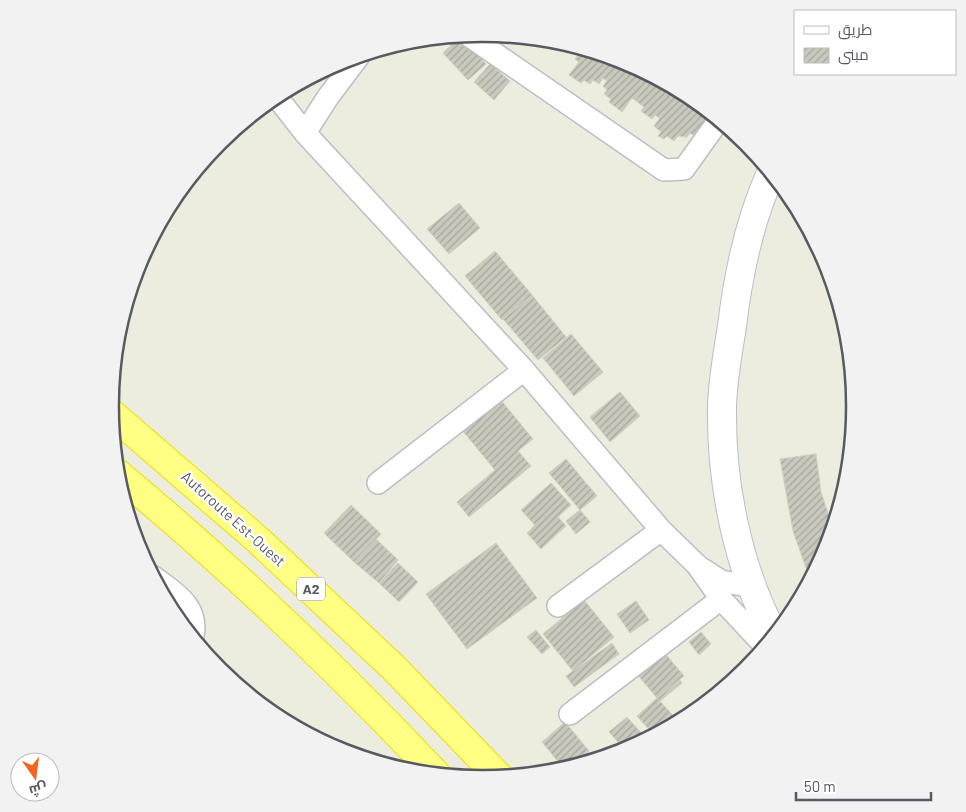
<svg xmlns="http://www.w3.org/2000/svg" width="966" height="812" viewBox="0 0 966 812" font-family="Barlow,Cairo,sans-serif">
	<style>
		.building { fill: url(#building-hatch); stroke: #d1d0be }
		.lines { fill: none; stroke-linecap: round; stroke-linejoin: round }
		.minor-casing { stroke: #bdbdc4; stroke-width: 24 }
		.secondary-casing { stroke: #bcbec6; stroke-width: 30 }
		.motorway-casing { stroke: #ecde00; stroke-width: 30 }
		.minor { stroke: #fff; stroke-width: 21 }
		.secondary { stroke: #fff; stroke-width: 28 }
		.motorway { stroke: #ffff84; stroke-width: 28 }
		.labels { text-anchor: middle; stroke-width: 4.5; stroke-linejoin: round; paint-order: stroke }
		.shield { fill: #fff; stroke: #8a8c90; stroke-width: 1 }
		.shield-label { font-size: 14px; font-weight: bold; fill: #585a61 }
		.street-label { font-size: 15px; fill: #585a61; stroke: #fff }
		.rim { fill: none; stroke: #585a61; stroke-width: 2.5 }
	</style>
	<defs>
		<pattern id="building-hatch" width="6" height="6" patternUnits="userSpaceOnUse" patternTransform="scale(1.25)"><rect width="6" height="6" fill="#c9c9be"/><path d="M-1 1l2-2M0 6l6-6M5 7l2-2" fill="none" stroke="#a6a69e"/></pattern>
	</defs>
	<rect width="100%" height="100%" fill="#eceddf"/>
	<!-- building -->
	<path class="building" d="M 461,36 L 486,64 L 468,80 L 443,53 Z
		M 445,37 L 439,46 L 431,40 L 431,39 Z
		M 582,49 L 612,58 L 610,61 L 617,66 L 621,61 L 626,62 L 649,74 L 645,79 L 648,82 L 635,100 L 632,98 L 622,112 L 609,102 L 611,99 L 604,94 L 607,90 L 603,86 L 607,81 L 603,78 L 599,84 L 593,80 L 590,84 L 584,80 L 581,83 L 569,75 L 579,62 L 575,59 Z
		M 490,64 L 510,81 L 494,100 L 474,82 Z
		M 650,79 L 672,94 L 675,89 L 686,94 L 684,100 L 689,103 L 693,99 L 715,117 L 702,136 L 696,132 L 693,135 L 690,133 L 687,137 L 678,136 L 674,141 L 667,136 L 664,139 L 658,136 L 661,132 L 654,126 L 660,118 L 655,115 L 652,119 L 641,111 L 644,107 L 635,100 Z
		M 459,203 L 480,228 L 449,254 L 427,229 Z
		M 495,251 L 532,295 L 502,320 L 465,276 Z
		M 532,295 L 566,337 L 538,360 L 503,319 Z
		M 571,334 L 603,372 L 574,396 L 543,358 Z
		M 620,392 L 640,416 L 610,442 L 590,417 Z
		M 500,399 L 533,439 L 518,451 L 531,466 L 469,517 L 457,502 L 495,470 L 462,430 Z
		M 816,454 L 821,492 L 833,528 L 827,549 L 810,579 L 793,531 L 780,459 Z
		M 566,459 L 597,496 L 580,510 L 549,473 Z
		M 551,483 L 571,505 L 558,517 L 566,526 L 541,549 L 527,533 L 535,525 L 521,510 Z
		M 351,505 L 381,534 L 354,562 L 324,533 Z
		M 580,510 L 590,522 L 576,534 L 566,521 Z
		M 376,539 L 398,560 L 379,583 L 354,562 Z
		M 496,543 L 537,598 L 467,649 L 426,594 Z
		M 398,563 L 418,582 L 399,602 L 379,583 Z
		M 584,600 L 614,637 L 573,671 L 543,634 Z
		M 636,601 L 649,620 L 630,633 L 617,614 Z
		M 536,630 L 550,647 L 542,654 L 527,637 Z
		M 701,632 L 711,644 L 699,655 L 689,642 Z
		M 612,643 L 619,654 L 574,687 L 566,676 Z
		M 663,651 L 684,676 L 657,698 L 636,673 Z
		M 680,680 L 682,683 L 660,701 L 657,698 Z
		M 657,698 L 679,722 L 654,735 L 637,716 Z
		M 627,717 L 643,735 L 625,750 L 609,732 Z
		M 565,722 L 589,751 L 570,767 L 564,769 L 542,742 Z
		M 611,745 L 617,752 L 590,761 Z"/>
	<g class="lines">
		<!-- minor casing -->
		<g class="minor-casing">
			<path id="minor" d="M 468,35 L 664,170 L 684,169 L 719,120
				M 276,96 L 305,133 L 524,370 L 661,530 L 697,565 L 721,599 L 765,646
				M 305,133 L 328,97 L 359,56
				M 378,483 L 524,370
				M 701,568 L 721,581 L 752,587
				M 154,577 C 175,593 199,606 193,636
				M 558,606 L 661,530
				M 570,714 L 721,599"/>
		</g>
		<!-- secondary casing -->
		<g class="secondary-casing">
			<path id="secondary" d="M 771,173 C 750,219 738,276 732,326 C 728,353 722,382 722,409 C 721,485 738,568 774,636"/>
		</g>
		<!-- motorway casing -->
		<g class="motorway-casing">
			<path id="motorway" d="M 111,413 L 258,540 L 395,669 L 499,777
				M 117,473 C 229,566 336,668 436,774"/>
		</g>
		<!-- minor -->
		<use href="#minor" class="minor"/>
		<!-- secondary -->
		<use href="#secondary" class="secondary"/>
		<!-- motorway -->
		<use href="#motorway" class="motorway"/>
	</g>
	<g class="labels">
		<!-- shield labels -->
		<rect class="shield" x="297" y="577.5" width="28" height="23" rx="4"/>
		<g class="shield-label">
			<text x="311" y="594">A2</text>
		</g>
		<!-- street labels -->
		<g class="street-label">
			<text transform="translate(233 519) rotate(42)" y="5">Autoroute Est-Ouest</text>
		</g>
	</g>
	<!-- crop -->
	<path d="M0 0H966V812H0ZM482 42H483A363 363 0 0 1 846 405V407A363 363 0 0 1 483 770H482A363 363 0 0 1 119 407V405A363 363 0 0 1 482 42Z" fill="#f2f2f2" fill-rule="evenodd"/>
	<path class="rim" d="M482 42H483A363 363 0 0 1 846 405V407A363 363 0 0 1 483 770H482A363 363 0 0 1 119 407V405A363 363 0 0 1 482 42Z"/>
	<!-- legend -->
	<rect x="794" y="10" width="162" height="65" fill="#ffffff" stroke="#bcbdc0"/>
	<rect x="804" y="26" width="25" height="8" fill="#ffffff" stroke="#bcbdc0"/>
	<text x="838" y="35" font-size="15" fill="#585a61">طريق</text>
	<rect x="804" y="48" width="25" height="15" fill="url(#building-hatch)" stroke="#bcbdc0"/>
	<text x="838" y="60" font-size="15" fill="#585a61">مبنى</text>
	<!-- north arrow -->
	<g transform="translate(35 777) rotate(166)"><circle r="24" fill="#ffffff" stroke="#bcbdc0"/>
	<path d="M0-4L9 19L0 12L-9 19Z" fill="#f16620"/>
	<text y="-8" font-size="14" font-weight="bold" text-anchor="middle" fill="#585a61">ش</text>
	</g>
	<!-- scale -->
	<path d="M796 792v8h135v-8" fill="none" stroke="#585a61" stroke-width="2.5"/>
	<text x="804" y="792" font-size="15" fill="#585a61" stroke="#ffffff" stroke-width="4" paint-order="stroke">50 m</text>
</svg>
